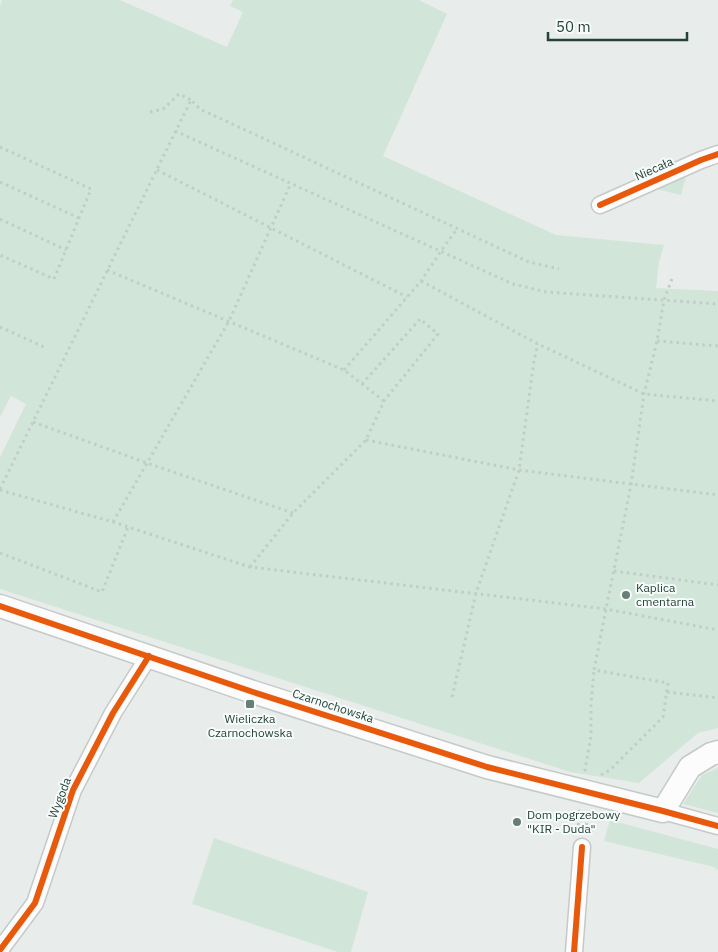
<svg xmlns="http://www.w3.org/2000/svg" width="718" height="952" viewBox="0 0 718 952" font-family="'IBM Plex Sans',sans-serif">
	<style>
		.green { fill: #d1e6d8 }
		.lines { fill: none; stroke-linecap: round; stroke-linejoin: round }
		.street-casing { stroke: #c5cac8; stroke-width: 19 }
		.secondary-casing { stroke: #c3cbc8; stroke-width: 25 }
		.path { stroke: #c3ccca; stroke-width: 3; stroke-dasharray: 2.5 4; stroke-linecap: butt }
		.street { stroke: #fcfcfc; stroke-width: 16 }
		.secondary { stroke: #fcfcfc; stroke-width: 22 }
		.cycleway-casing { stroke: #f7fbf9; stroke-width: 9 }
		.cycleway { stroke: #e8590c; stroke-width: 6 }
		.poi-dot { fill: #697e78; stroke: #f7fbf9; stroke-width: 2 }
		.labels { text-anchor: middle; stroke-width: 4; stroke-linejoin: round; paint-order: stroke }
		.street-label { font-size: 12px; fill: #24423a; stroke: #f7fbf9 }
		.poi-label { font-size: 12px; fill: #24423a; stroke: #f7fbf9; text-anchor: start }
	</style>
	<rect width="100%" height="100%" fill="#e8edeb"/>
	<!-- green -->
	<path class="green" d="M 2,0 L 120,0 L 227,47 L 243,12 L 230,6 L 233,0 L 419,0 L 447,14 L 383,156 L 556,235 L 664,245 L 659,262 L 656,288 L 718,291 L 718,728 L 698,733 L 639,783 L 570,772 L 0,589 L 0,457 L 26,404 L 11,396 L 0,417 L 0,6 Z
		M 687,173 L 681,195 L 652,188 Z
		M 718,768 L 718,813 L 683,804 L 702,775 Z
		M 610,820 L 718,849 L 718,870 L 714,867 L 604,841 Z
		M 214,838 L 368,892 L 351,952 L 338,952 L 192,904 Z"/>
	<g class="lines">
		<!-- street casing -->
		<g class="street-casing">
			<path id="street" d="M 600,205 L 701,160 L 718,154
				M 663,811 L 718,826
				M 0,950 L 35,903 L 73,790 L 113,713 L 149,656
				M 574,952 L 582,847"/>
		</g>
		<!-- secondary casing -->
		<g class="secondary-casing">
			<path id="secondary" d="M 0,606 L 253,692 L 487,767 L 663,811 L 690,767 L 711,754 L 718,752"/>
		</g>
		<!-- path -->
		<path class="path" d="M 150,112 L 163,109 L 179,94 L 191,100
			M 175,131 L 513,284 L 546,292 L 718,304
			M 0,147 L 91,189 L 54,279 L 0,255
			M 157,170 L 407,297
			M 0,182 L 79,218
			M 0,219 L 66,250
			M 107,270 L 344,370 L 384,401
			M 421,281 L 538,344 L 644,394 L 718,401
			M 0,327 L 44,347
			M 657,341 L 718,346
			M 344,370 L 421,281 L 441,251 L 457,229
			M 33,422 L 147,463 L 293,513
			M 366,440 L 519,470 L 718,495
			M 0,489 L 191,100 L 200,109 L 529,262 L 559,269
			M 0,490 L 113,522 L 250,567 L 606,609 L 718,630
			M 113,522 L 229,321 L 291,183
			M 0,553 L 102,592 L 128,527
			M 250,567 L 293,513 L 366,440 L 384,401 L 438,334 L 420,319 L 362,384
			M 614,571 L 718,585
			M 667,692 L 718,698
			M 452,697 L 476,593 L 519,470 L 534,361 L 538,344
			M 586,771 L 585,770 L 591,736 L 591,704 L 594,670
			M 601,775 L 610,770 L 663,717 L 668,683 L 594,670 L 606,609 L 631,485 L 644,394 L 657,341 L 664,300 L 673,276
			M 578,832 L 579,811 L 583,811 L 582,832
			M 586,832 L 587,813
			M 591,832 L 593,814"/>
		<!-- street -->
		<use href="#street" class="street"/>
		<!-- secondary -->
		<use href="#secondary" class="secondary"/>
		<!-- cycleway casing -->
		<g class="cycleway-casing">
			<path id="cycleway" d="M 600,205 L 701,160 L 718,154
				M 0,606 L 253,692 L 487,767 L 663,811 L 718,826
				M 0,950 L 35,903 L 73,790 L 113,713 L 149,656
				M 574,952 L 582,847"/>
		</g>
		<!-- cycleway -->
		<use href="#cycleway" class="cycleway"/>
	</g>
	<!-- markers -->
	<g class="poi-dot">
		<circle cx="626" cy="595" r="5"/>
		<rect x="245" y="699" width="10" height="10" rx="2.5"/>
		<circle cx="517" cy="822" r="5"/>
	</g>
	<g class="labels">
		<!-- street labels -->
		<g class="street-label">
			<text transform="translate(654 169) rotate(-24)" y="4">Niecała</text>
			<text transform="translate(333 706) rotate(18)" y="4">Czarnochowska</text>
			<text transform="translate(60 798) rotate(-69)" y="4">Wygoda</text>
		</g>
		<!-- poi labels -->
		<g class="poi-label">
			<text x="636" y="592">Kaplica<tspan x="636" dy="14">cmentarna</tspan></text>
			<text x="250" y="723" text-anchor="middle">Wieliczka<tspan x="250" dy="14">Czarnochowska</tspan></text>
			<text x="527" y="819">Dom pogrzebowy<tspan x="527" dy="14">"KIR - Duda"</tspan></text>
		</g>
	</g>
	<!-- scale -->
	<path d="M548 32v8h139v-8" fill="none" stroke="#24423a" stroke-width="2.5"/>
	<text x="556" y="32" font-size="15" fill="#24423a" stroke="#f7fbf9" stroke-width="4" paint-order="stroke">50 m</text>
</svg>
